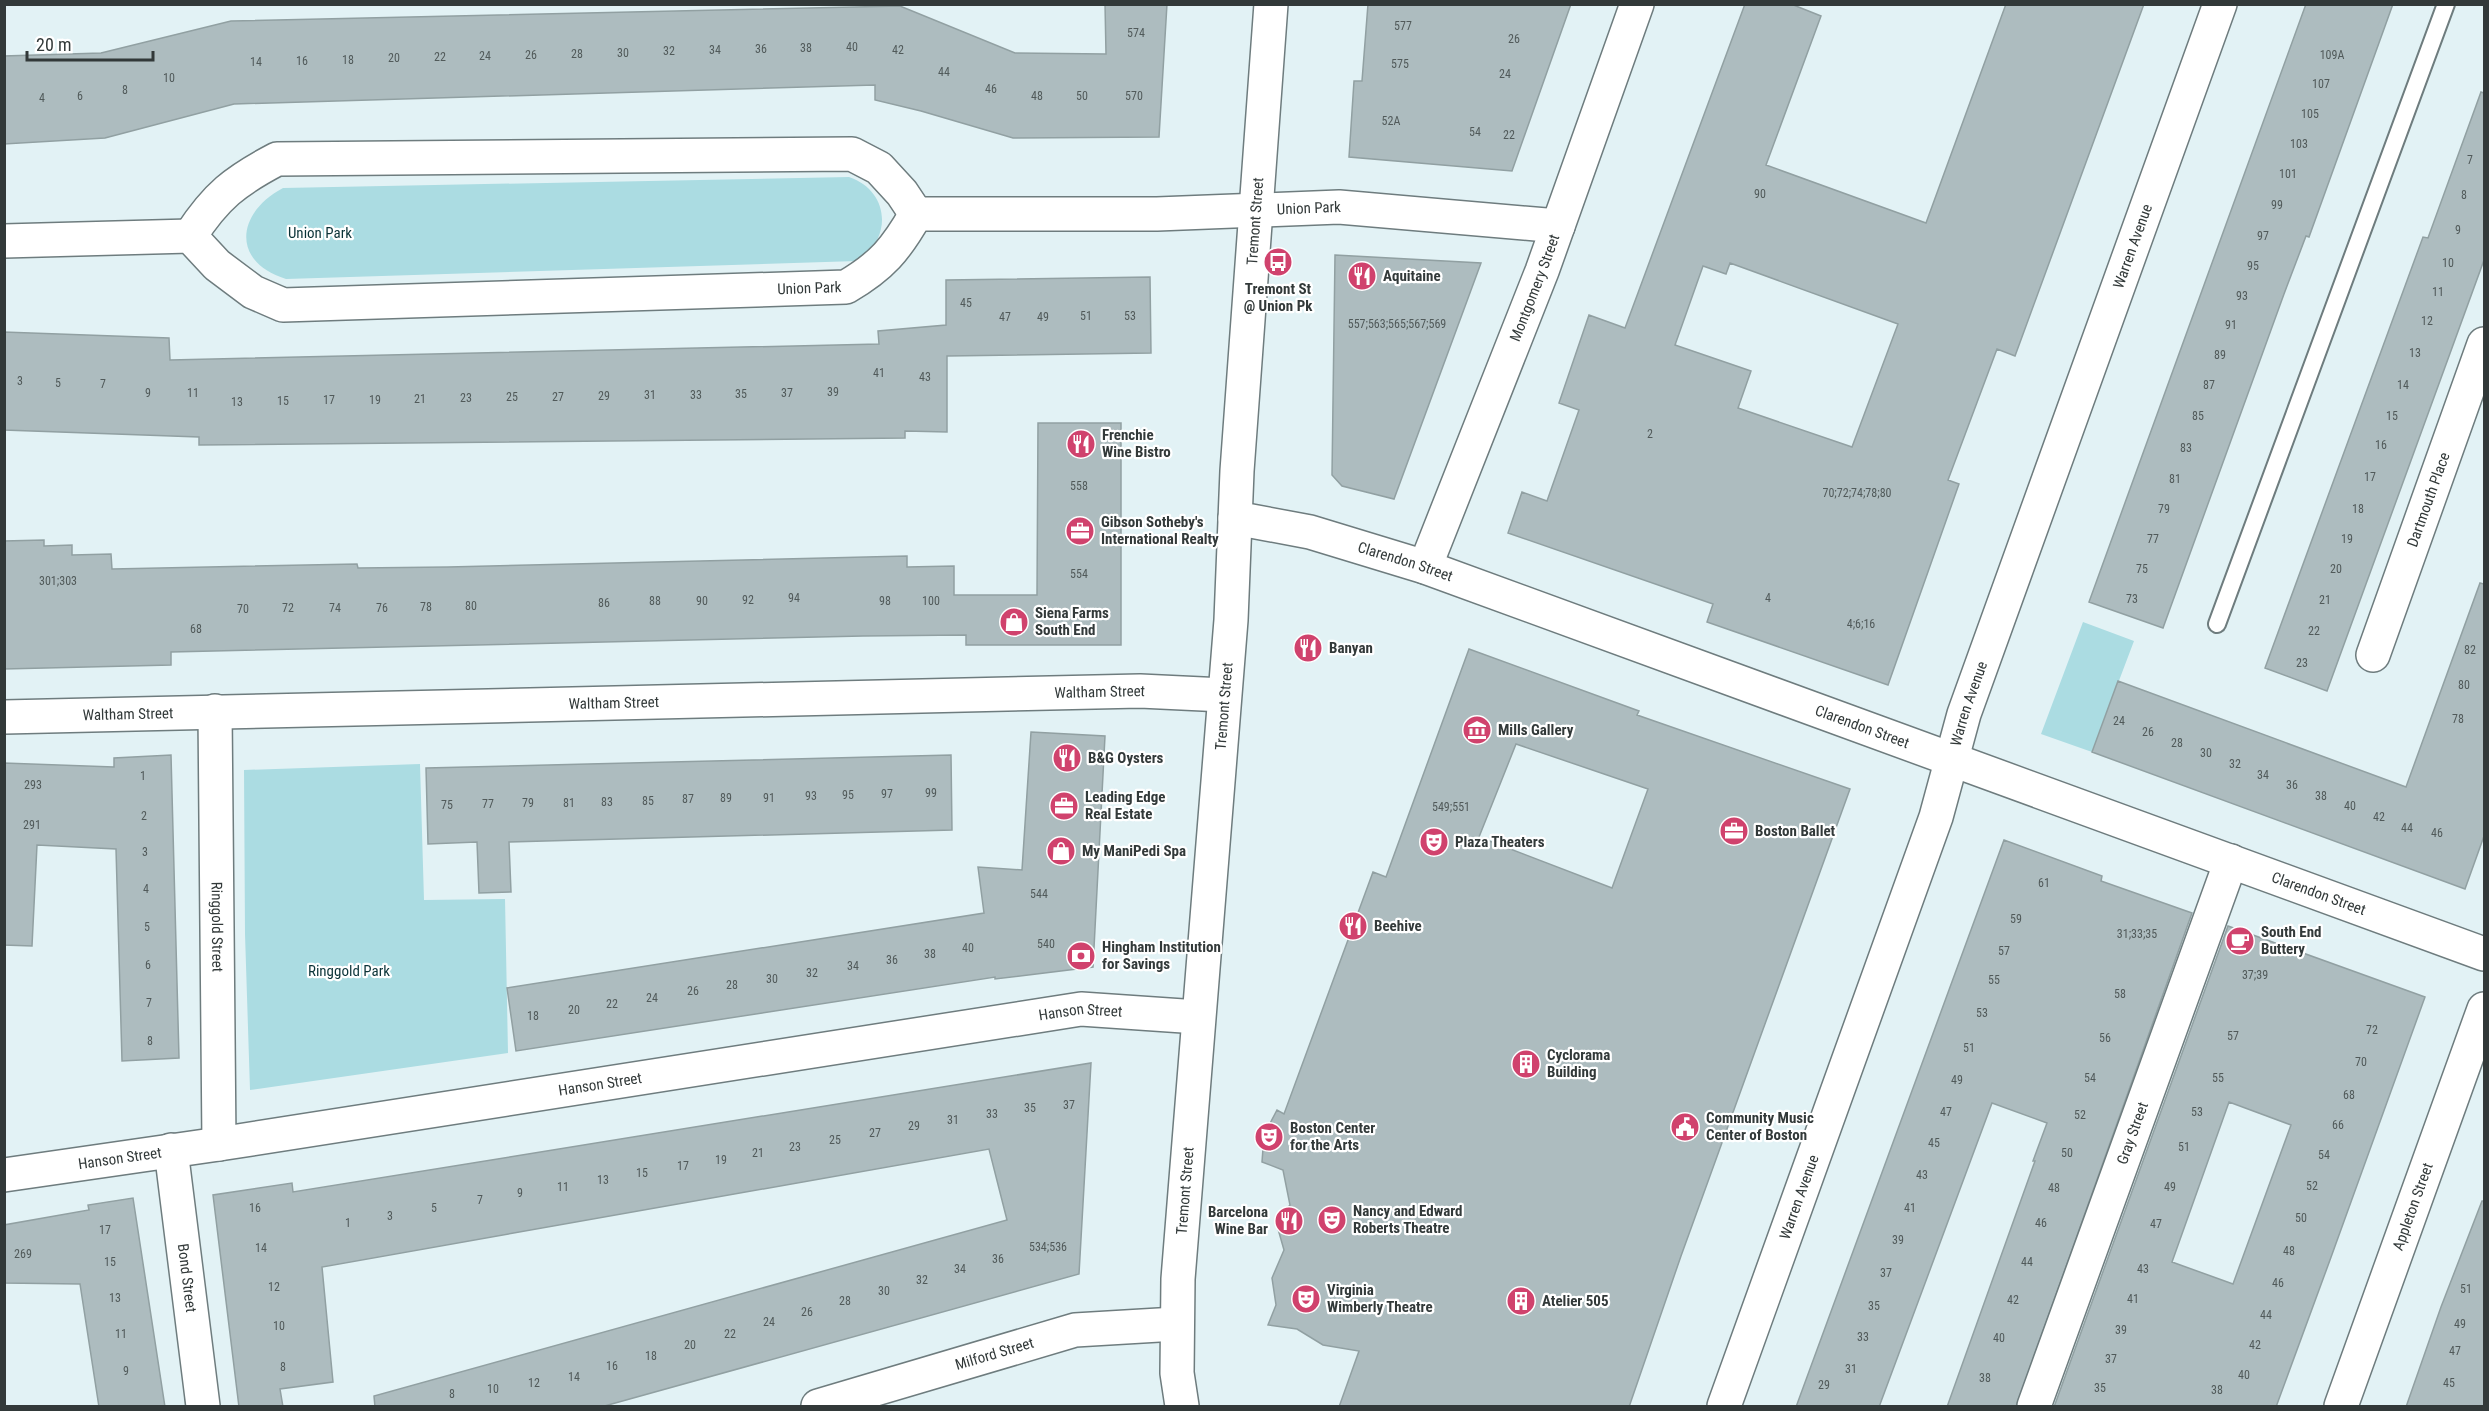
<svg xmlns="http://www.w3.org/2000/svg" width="2489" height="1411" viewBox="0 0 2489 1411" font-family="'Roboto Condensed',sans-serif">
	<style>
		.green { fill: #abdce2 }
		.building { fill: #adbcbf; stroke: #91a0a2; stroke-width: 1.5; fill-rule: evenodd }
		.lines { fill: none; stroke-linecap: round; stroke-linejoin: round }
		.lane-casing { stroke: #6e7c7e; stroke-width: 20 }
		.street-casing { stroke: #6e7c7e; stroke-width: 36 }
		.secondary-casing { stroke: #6e7c7e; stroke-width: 36 }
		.primary-casing { stroke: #6e7c7e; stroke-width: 36 }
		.lane { stroke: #fff; stroke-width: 16 }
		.street { stroke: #fff; stroke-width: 33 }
		.secondary { stroke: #fff; stroke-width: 33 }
		.primary { stroke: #fff; stroke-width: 33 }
		.labels { text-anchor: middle; stroke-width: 4.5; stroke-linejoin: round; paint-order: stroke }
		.number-label { font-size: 12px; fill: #515a5a }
		.street-label { font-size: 15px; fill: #323939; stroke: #fff }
		.park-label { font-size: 15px; fill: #0b3338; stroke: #fff }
		.poi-label { font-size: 15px; font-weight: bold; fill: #323939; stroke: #fff; text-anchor: start }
	</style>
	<rect width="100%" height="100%" fill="#e2f2f5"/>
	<!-- green -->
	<path class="green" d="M 849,177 C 890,191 893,239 857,261 L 286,279 C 231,262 236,213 283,188 Z
		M 2083,622 L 2134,641 L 2092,752 L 2041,734 Z
		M 420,764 L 424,900 L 505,899 L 508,1053 L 250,1090 L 245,934 L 244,770 Z"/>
	<!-- building -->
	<path class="building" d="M 1105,4 L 1167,4 L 1159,137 L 1013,138 L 921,111 L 875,100 L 875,85 L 234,104 L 105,138 L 4,144 L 4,56 L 101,53 L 231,21 L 900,6 L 1015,53 L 1106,54 Z
		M 1368,4 L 1571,4 L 1512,171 L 1349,157 L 1354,81 L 1362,81 Z
		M 1745,4 L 1791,4 L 1821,16 L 1766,165 L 1926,223 L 2006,4 L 2144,4 L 2015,356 L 1997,349 L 1948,480 L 1959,484 L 1888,685 L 1707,622 L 1713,604 L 1508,533 L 1522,492 L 1547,501 L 1579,410 L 1559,403 L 1589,315 L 1625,328 ZM 1730,263 L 1898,324 L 1852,447 L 1738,408 L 1751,371 L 1675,345 L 1703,266 L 1726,274 Z
		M 2306,4 L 2393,4 L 2309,237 L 2306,236 L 2284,294 L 2163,628 L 2089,602 Z
		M 2481,92 L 2484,93 L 2484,260 L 2327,691 L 2265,668 L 2423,237 L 2428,238 Z
		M 1335,255 L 1481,263 L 1394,499 L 1342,486 L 1332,475 Z
		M 1150,277 L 1151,353 L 947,356 L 947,432 L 905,431 L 905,438 L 199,445 L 199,437 L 4,430 L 4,332 L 169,338 L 170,360 L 879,344 L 878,331 L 946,325 L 946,280 Z
		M 1038,423 L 1121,423 L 1121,645 L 966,645 L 966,635 L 863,636 L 171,652 L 171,665 L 4,669 L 4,541 L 44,540 L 44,546 L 72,545 L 72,555 L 111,554 L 112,569 L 357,564 L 358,568 L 448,567 L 907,556 L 907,567 L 954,566 L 954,595 L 1037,595 Z
		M 2480,583 L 2484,584 L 2484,836 L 2465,889 L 2092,752 L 2118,681 L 2406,787 Z
		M 1469,649 L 1639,711 L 1637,715 L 1850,789 L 1681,1256 L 1629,1407 L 1339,1407 L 1359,1351 L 1323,1345 L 1297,1329 L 1268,1325 L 1276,1305 L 1272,1278 L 1284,1250 L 1276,1222 L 1290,1205 L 1283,1170 L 1262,1162 L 1264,1135 L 1277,1110 L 1284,1114 L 1373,872 L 1386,877 ZM 1516,744 L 1648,789 L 1612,888 L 1479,837 Z
		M 1031,732 L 1105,736 L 1093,967 L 995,979 L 995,977 L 516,1051 L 507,988 L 984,913 L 978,867 L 1022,870 Z
		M 171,755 L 179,1058 L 122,1061 L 116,849 L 37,845 L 32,946 L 4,945 L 4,763 L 114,767 L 114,758 Z
		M 951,755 L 952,830 L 509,842 L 511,892 L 479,893 L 477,842 L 428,844 L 426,768 Z
		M 2004,840 L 2102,876 L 2101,881 L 2192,913 L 2016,1407 L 1947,1407 L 2035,1161 L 2033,1161 L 2047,1123 L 1992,1103 L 1879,1407 L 1796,1407 Z
		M 2228,926 L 2425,997 L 2330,1260 L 2276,1407 L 2054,1407 ZM 2229,1102 L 2291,1125 L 2233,1284 L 2172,1262 Z
		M 1091,1063 L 1079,1274 L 601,1407 L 375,1407 L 374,1396 L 1007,1220 L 989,1149 L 322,1267 L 333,1382 L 280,1389 L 283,1407 L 239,1407 L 213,1195 L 292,1183 L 293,1192 Z
		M 133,1198 L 165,1407 L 99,1407 L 80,1284 L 4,1283 L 4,1225 L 89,1210 L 88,1205 Z
		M 2482,1201 L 2484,1201 L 2484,1407 L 2406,1407 L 2441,1307 Z"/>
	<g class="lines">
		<!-- lane casing -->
		<g class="lane-casing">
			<path id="lane" d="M 2217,624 L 2446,4"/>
		</g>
		<!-- street casing -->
		<g class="street-casing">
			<g id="street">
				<path id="s1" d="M 916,214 L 1157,214 L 1339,207 L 1558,226"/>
				<path d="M 190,236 C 216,196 235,181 277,159 L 852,154 L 879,168 L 902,193 L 916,214"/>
				<path id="s2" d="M 4,241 L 190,236 L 217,265 L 253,292 L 283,305 L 846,287 C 882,266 896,249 916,214"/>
				<path id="s3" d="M 1425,567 L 1542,271 L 1637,4"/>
				<path id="s4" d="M 2373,655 L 2484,344"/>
				<path id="s5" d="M 215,711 L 219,1144"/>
				<path id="s6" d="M 171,1150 L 203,1406"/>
				<path id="s7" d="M 4,1175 L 219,1144 L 1081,1009 L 1198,1017"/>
				<path id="s8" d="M 818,1406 L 1075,1330 L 1176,1324"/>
				<path id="s9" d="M 1724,1406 L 1936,817 L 1964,714 L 2220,4"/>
				<path id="s10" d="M 2034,1406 L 2231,861"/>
				<path id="s11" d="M 2341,1406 L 2484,1009"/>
			</g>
		</g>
		<!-- secondary casing -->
		<g class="secondary-casing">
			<g id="secondary">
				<path id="s12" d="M 1235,518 L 1310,532 L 1425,567 L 2484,954"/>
				<path id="s13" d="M 4,717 L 1140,691 L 1224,695"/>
			</g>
		</g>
		<!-- primary casing -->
		<g class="primary-casing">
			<g id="primary">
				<path id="s14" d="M 1182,1406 L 1177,1373 L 1178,1279 L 1231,620 L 1237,471 L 1271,4"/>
			</g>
		</g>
		<!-- lane -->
		<use href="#lane" class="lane"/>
		<!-- street -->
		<use href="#street" class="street"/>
		<!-- secondary -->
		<use href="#secondary" class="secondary"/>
		<!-- primary -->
		<use href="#primary" class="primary"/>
	</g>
	<!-- icons -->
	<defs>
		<g id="bus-disc" transform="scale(1.5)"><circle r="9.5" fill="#d0426d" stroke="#fff"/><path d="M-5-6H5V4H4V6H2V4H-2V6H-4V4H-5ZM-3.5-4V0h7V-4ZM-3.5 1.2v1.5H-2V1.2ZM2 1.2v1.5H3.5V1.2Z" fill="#fff"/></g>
		<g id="restaurant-disc" transform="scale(1.5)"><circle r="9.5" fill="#d0426d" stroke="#fff"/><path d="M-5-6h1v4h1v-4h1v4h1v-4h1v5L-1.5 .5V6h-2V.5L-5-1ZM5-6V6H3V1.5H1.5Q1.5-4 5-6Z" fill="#fff"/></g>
		<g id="office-disc" transform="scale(1.5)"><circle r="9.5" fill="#d0426d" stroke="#fff"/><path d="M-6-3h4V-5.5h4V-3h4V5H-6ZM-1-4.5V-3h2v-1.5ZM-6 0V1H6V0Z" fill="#fff"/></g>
		<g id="shop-disc" transform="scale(1.5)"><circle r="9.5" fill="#d0426d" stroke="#fff"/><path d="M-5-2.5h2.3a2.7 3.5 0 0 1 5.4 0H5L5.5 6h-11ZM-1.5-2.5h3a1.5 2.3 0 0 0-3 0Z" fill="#fff"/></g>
		<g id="museum-disc" transform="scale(1.5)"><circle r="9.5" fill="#d0426d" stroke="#fff"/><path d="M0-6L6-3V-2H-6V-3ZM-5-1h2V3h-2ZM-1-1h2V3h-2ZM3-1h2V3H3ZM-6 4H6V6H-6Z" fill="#fff"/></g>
		<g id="theatre-disc" transform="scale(1.5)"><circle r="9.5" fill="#d0426d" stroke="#fff"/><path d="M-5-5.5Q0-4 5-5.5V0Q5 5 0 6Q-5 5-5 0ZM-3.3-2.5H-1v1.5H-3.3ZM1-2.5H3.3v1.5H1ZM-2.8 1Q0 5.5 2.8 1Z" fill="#fff"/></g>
		<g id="cafe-disc" transform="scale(1.5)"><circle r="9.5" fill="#d0426d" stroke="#fff"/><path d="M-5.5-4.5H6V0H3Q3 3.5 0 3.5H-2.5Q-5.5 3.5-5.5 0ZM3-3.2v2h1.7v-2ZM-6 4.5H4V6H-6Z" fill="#fff"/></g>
		<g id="bank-disc" transform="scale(1.5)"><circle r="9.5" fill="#d0426d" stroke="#fff"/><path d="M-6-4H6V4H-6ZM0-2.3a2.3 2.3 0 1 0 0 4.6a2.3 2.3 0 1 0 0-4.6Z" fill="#fff"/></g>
		<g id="building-disc" transform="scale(1.5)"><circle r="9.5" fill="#d0426d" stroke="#fff"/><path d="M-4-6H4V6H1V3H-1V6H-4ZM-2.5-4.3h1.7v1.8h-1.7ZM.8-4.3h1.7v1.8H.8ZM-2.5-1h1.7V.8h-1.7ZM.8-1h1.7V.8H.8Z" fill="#fff"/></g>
		<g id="civic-disc" transform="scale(1.5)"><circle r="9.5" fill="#d0426d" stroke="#fff"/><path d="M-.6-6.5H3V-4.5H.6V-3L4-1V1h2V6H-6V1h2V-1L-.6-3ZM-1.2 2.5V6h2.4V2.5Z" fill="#fff"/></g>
	</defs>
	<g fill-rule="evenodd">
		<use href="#bus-disc" x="1278" y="262"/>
		<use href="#restaurant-disc" x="1362" y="276"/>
		<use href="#restaurant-disc" x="1081" y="444"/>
		<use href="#office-disc" x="1080" y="531"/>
		<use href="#shop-disc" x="1014" y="622"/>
		<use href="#restaurant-disc" x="1308" y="648"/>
		<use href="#museum-disc" x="1477" y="730"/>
		<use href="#restaurant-disc" x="1067" y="758"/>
		<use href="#office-disc" x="1064" y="806"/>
		<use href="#office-disc" x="1734" y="831"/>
		<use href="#theatre-disc" x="1434" y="842"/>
		<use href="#shop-disc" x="1061" y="851"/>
		<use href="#restaurant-disc" x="1353" y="926"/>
		<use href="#cafe-disc" x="2240" y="941"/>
		<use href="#bank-disc" x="1081" y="956"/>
		<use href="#building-disc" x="1526" y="1064"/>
		<use href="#civic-disc" x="1685" y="1127"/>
		<use href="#theatre-disc" x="1269" y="1137"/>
		<use href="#theatre-disc" x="1332" y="1220"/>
		<use href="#restaurant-disc" x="1289" y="1221"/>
		<use href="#theatre-disc" x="1306" y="1299"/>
		<use href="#building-disc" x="1521" y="1301"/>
	</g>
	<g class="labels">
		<!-- number labels -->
		<g class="number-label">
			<text x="1403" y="30">577</text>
			<text x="1136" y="37">574</text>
			<text x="1514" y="43">26</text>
			<text x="852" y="51">40</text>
			<text x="806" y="52">38</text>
			<text x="761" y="53">36</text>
			<text x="715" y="54">34</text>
			<text x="898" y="54">42</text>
			<text x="669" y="55">32</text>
			<text x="623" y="57">30</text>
			<text x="577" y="58">28</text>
			<text x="531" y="59">26</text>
			<text x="2332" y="59">109A</text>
			<text x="485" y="60">24</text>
			<text x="440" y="61">22</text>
			<text x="394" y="62">20</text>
			<text x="348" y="64">18</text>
			<text x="302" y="65">16</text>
			<text x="256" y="66">14</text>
			<text x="1400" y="68">575</text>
			<text x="944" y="76">44</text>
			<text x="1505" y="78">24</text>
			<text x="169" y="82">10</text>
			<text x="2321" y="88">107</text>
			<text x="991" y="93">46</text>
			<text x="125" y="94">8</text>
			<text x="80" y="100">6</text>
			<text x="1037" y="100">48</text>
			<text x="1082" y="100">50</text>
			<text x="1134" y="100">570</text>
			<text x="42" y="102">4</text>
			<text x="2310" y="118">105</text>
			<text x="1391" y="125">52A</text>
			<text x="1475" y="136">54</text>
			<text x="1509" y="139">22</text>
			<text x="2299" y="148">103</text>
			<text x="2470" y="164">7</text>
			<text x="2288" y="178">101</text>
			<text x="1760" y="198">90</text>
			<text x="2464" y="199">8</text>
			<text x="2277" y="209">99</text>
			<text x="2458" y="234">9</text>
			<text x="2263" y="240">97</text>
			<text x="2448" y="267">10</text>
			<text x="2253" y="270">95</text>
			<text x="2438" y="296">11</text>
			<text x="2242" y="300">93</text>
			<text x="966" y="307">45</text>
			<text x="1086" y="320">51</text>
			<text x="1130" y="320">53</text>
			<text x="1005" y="321">47</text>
			<text x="1043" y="321">49</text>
			<text x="2427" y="325">12</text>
			<text x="1397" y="328">557;563;565;567;569</text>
			<text x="2231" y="329">91</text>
			<text x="2415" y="357">13</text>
			<text x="2220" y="359">89</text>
			<text x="879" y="377">41</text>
			<text x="925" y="381">43</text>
			<text x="20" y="385">3</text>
			<text x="58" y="387">5</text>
			<text x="103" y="388">7</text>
			<text x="2209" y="389">87</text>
			<text x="2403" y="389">14</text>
			<text x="833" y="396">39</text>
			<text x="148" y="397">9</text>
			<text x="193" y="397">11</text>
			<text x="787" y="397">37</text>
			<text x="741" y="398">35</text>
			<text x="650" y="399">31</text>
			<text x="696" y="399">33</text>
			<text x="604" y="400">29</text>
			<text x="512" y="401">25</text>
			<text x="558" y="401">27</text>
			<text x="466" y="402">23</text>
			<text x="420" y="403">21</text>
			<text x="329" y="404">17</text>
			<text x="375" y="404">19</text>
			<text x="283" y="405">15</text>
			<text x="237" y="406">13</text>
			<text x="2198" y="420">85</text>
			<text x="2392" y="420">15</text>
			<text x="1650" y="438">2</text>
			<text x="2381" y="449">16</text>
			<text x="2186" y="452">83</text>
			<text x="2370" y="481">17</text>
			<text x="2175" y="483">81</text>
			<text x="1079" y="490">558</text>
			<text x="1857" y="497">70;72;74;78;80</text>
			<text x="2164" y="513">79</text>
			<text x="2358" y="513">18</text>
			<text x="2153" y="543">77</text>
			<text x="2347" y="543">19</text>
			<text x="2142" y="573">75</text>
			<text x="2336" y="573">20</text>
			<text x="1079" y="578">554</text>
			<text x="58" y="585">301;303</text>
			<text x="794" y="602">94</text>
			<text x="1768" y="602">4</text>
			<text x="2132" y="603">73</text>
			<text x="748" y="604">92</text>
			<text x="2325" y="604">21</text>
			<text x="655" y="605">88</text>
			<text x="702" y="605">90</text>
			<text x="885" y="605">98</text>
			<text x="931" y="605">100</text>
			<text x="604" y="607">86</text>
			<text x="471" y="610">80</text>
			<text x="426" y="611">78</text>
			<text x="288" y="612">72</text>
			<text x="335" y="612">74</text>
			<text x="382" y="612">76</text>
			<text x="243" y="613">70</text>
			<text x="1861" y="628">4;6;16</text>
			<text x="196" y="633">68</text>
			<text x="2314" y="635">22</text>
			<text x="2470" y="654">82</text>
			<text x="2302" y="667">23</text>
			<text x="2464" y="689">80</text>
			<text x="2458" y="723">78</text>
			<text x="2119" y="725">24</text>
			<text x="2148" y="736">26</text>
			<text x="2177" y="747">28</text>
			<text x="2206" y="757">30</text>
			<text x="2235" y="768">32</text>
			<text x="2263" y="779">34</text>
			<text x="143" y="780">1</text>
			<text x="33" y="789">293</text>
			<text x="2292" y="789">36</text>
			<text x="931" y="797">99</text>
			<text x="887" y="798">97</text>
			<text x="848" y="799">95</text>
			<text x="811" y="800">93</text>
			<text x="2321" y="800">38</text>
			<text x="726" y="802">89</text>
			<text x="769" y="802">91</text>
			<text x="688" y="803">87</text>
			<text x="648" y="805">85</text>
			<text x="607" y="806">83</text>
			<text x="528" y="807">79</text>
			<text x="569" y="807">81</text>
			<text x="488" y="808">77</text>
			<text x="447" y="809">75</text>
			<text x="2350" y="810">40</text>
			<text x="1451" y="811">549;551</text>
			<text x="144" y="820">2</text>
			<text x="2379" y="821">42</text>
			<text x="32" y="829">291</text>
			<text x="2407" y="832">44</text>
			<text x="2437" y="837">46</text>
			<text x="145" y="856">3</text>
			<text x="2044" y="887">61</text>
			<text x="146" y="893">4</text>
			<text x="1039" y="898">544</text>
			<text x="2016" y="923">59</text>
			<text x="147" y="931">5</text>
			<text x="2137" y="938">31;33;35</text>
			<text x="1046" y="948">540</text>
			<text x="968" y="952">40</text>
			<text x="2004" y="955">57</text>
			<text x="930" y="958">38</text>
			<text x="892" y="964">36</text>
			<text x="148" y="969">6</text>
			<text x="853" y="970">34</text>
			<text x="812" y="977">32</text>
			<text x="2255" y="979">37;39</text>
			<text x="772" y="983">30</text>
			<text x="1994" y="984">55</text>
			<text x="732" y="989">28</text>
			<text x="693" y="995">26</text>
			<text x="2120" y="998">58</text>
			<text x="652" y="1002">24</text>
			<text x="149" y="1007">7</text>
			<text x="612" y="1008">22</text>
			<text x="574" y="1014">20</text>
			<text x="1982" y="1017">53</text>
			<text x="533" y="1020">18</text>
			<text x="2372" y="1034">72</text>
			<text x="2233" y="1040">57</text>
			<text x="2105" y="1042">56</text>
			<text x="150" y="1045">8</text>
			<text x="1969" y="1052">51</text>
			<text x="2361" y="1066">70</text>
			<text x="2090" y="1082">54</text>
			<text x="2218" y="1082">55</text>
			<text x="1957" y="1084">49</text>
			<text x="2349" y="1099">68</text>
			<text x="1069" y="1109">37</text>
			<text x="1030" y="1112">35</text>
			<text x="1946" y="1116">47</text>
			<text x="2197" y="1116">53</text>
			<text x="992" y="1118">33</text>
			<text x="2080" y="1119">52</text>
			<text x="953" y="1124">31</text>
			<text x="2338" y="1129">66</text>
			<text x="914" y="1130">29</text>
			<text x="875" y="1137">27</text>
			<text x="835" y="1144">25</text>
			<text x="1934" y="1147">45</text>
			<text x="795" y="1151">23</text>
			<text x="2184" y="1151">51</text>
			<text x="758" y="1157">21</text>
			<text x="2067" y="1157">50</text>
			<text x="2324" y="1159">54</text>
			<text x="721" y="1164">19</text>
			<text x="683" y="1170">17</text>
			<text x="642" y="1177">15</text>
			<text x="1922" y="1179">43</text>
			<text x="603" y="1184">13</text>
			<text x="2312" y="1190">52</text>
			<text x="563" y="1191">11</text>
			<text x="2170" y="1191">49</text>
			<text x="2054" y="1192">48</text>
			<text x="520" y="1197">9</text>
			<text x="480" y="1204">7</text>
			<text x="255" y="1212">16</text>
			<text x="434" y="1212">5</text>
			<text x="1910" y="1212">41</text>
			<text x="390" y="1220">3</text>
			<text x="2301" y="1222">50</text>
			<text x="348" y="1227">1</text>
			<text x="2041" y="1227">46</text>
			<text x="2156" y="1228">47</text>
			<text x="105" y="1234">17</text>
			<text x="1898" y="1244">39</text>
			<text x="1048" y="1251">534;536</text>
			<text x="261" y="1252">14</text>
			<text x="2289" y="1255">48</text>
			<text x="23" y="1258">269</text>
			<text x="998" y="1263">36</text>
			<text x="110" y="1266">15</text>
			<text x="2027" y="1266">44</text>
			<text x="960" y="1273">34</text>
			<text x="2143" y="1273">43</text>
			<text x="1886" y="1277">37</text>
			<text x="922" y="1284">32</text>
			<text x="2278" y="1287">46</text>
			<text x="274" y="1291">12</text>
			<text x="2466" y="1293">51</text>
			<text x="884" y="1295">30</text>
			<text x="115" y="1302">13</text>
			<text x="2133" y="1303">41</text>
			<text x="2013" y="1304">42</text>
			<text x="845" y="1305">28</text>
			<text x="1874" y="1310">35</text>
			<text x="807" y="1316">26</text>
			<text x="2266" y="1319">44</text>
			<text x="769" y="1326">24</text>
			<text x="2460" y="1328">49</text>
			<text x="279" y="1330">10</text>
			<text x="2121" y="1334">39</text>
			<text x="121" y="1338">11</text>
			<text x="730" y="1338">22</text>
			<text x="1863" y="1341">33</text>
			<text x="1999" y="1342">40</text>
			<text x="690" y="1349">20</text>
			<text x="2255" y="1349">42</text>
			<text x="2455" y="1355">47</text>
			<text x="651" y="1360">18</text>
			<text x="2111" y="1363">37</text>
			<text x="612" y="1370">16</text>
			<text x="283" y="1371">8</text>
			<text x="1851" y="1373">31</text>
			<text x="126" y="1375">9</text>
			<text x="2244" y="1379">40</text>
			<text x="574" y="1381">14</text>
			<text x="1985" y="1382">38</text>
			<text x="534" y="1387">12</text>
			<text x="2449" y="1387">45</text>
			<text x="1824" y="1389">29</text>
			<text x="2100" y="1392">35</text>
			<text x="493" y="1393">10</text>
			<text x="2217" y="1394">38</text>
			<text x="452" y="1398">8</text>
		</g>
		<!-- street labels -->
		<g class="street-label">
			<text dy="5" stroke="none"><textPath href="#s1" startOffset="393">Union Park</textPath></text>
			<text dy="5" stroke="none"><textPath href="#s14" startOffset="1188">Tremont Street</textPath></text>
			<text dy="5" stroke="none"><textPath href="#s9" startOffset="1230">Warren Avenue</textPath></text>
			<text dy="5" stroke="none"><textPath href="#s2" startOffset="830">Union Park</textPath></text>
			<text dy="5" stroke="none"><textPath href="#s3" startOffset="300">Montgomery Street</textPath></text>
			<text dy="5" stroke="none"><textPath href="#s4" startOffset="165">Dartmouth Place</textPath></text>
			<text dy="5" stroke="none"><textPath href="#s12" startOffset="176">Clarendon Street</textPath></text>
			<text dy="5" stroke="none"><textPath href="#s13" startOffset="1096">Waltham Street</textPath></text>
			<text dy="5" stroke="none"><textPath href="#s13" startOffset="610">Waltham Street</textPath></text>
			<text dy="5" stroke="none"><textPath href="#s9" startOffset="744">Warren Avenue</textPath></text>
			<text dy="5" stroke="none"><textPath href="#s14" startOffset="702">Tremont Street</textPath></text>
			<text dy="5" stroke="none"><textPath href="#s13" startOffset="124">Waltham Street</textPath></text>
			<text dy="5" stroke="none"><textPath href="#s12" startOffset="662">Clarendon Street</textPath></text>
			<text dy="5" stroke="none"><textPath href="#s12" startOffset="1148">Clarendon Street</textPath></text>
			<text dy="5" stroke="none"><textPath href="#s5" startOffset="216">Ringgold Street</textPath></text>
			<text dy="5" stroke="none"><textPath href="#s7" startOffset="1089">Hanson Street</textPath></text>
			<text dy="5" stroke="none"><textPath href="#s7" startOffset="603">Hanson Street</textPath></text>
			<text dy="5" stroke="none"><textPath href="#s10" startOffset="290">Gray Street</textPath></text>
			<text dy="5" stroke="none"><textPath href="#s7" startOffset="117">Hanson Street</textPath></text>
			<text dy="5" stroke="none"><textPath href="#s14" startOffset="216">Tremont Street</textPath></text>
			<text dy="5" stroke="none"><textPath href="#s9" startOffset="222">Warren Avenue</textPath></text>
			<text dy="5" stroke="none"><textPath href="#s11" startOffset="212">Appleton Street</textPath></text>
			<text dy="5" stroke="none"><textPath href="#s6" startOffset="129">Bond Street</textPath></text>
			<text dy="5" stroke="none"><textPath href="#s8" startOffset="184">Milford Street</textPath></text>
		</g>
		<!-- park labels -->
		<g class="park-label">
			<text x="320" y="238">Union Park</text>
			<text x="349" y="976">Ringgold Park</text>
		</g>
		<!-- poi labels -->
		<g class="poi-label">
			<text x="1383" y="281">Aquitaine</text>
			<text x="1278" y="294" text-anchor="middle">Tremont St<tspan x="1278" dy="17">@ Union Pk</tspan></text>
			<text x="1102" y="440">Frenchie<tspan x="1102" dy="17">Wine Bistro</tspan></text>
			<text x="1101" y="527">Gibson Sotheby's<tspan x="1101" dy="17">International Realty</tspan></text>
			<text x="1035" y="618">Siena Farms<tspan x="1035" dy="17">South End</tspan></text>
			<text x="1329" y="653">Banyan</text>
			<text x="1498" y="735">Mills Gallery</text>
			<text x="1088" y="763">B&amp;G Oysters</text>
			<text x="1085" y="802">Leading Edge<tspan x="1085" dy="17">Real Estate</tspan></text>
			<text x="1755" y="836">Boston Ballet</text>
			<text x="1455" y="847">Plaza Theaters</text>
			<text x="1082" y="856">My ManiPedi Spa</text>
			<text x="1374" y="931">Beehive</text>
			<text x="2261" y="937">South End<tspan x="2261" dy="17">Buttery</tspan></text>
			<text x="1102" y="952">Hingham Institution<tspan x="1102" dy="17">for Savings</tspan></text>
			<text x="1547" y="1060">Cyclorama<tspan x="1547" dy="17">Building</tspan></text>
			<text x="1706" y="1123">Community Music<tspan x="1706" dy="17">Center of Boston</tspan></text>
			<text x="1290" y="1133">Boston Center<tspan x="1290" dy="17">for the Arts</tspan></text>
			<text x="1353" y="1216">Nancy and Edward<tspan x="1353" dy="17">Roberts Theatre</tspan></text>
			<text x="1268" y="1217" text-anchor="end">Barcelona<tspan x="1268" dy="17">Wine Bar</tspan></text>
			<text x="1327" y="1295">Virginia<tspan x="1327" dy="17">Wimberly Theatre</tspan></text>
			<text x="1542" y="1306">Atelier 505</text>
		</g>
	</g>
	<!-- border -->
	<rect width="2489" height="1411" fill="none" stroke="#323939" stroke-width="12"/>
	<!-- scale -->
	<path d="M27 51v9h126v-9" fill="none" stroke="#323939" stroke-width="3"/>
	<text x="36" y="51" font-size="18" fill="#323939" stroke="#ffffff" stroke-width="4.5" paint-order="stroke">20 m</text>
</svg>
